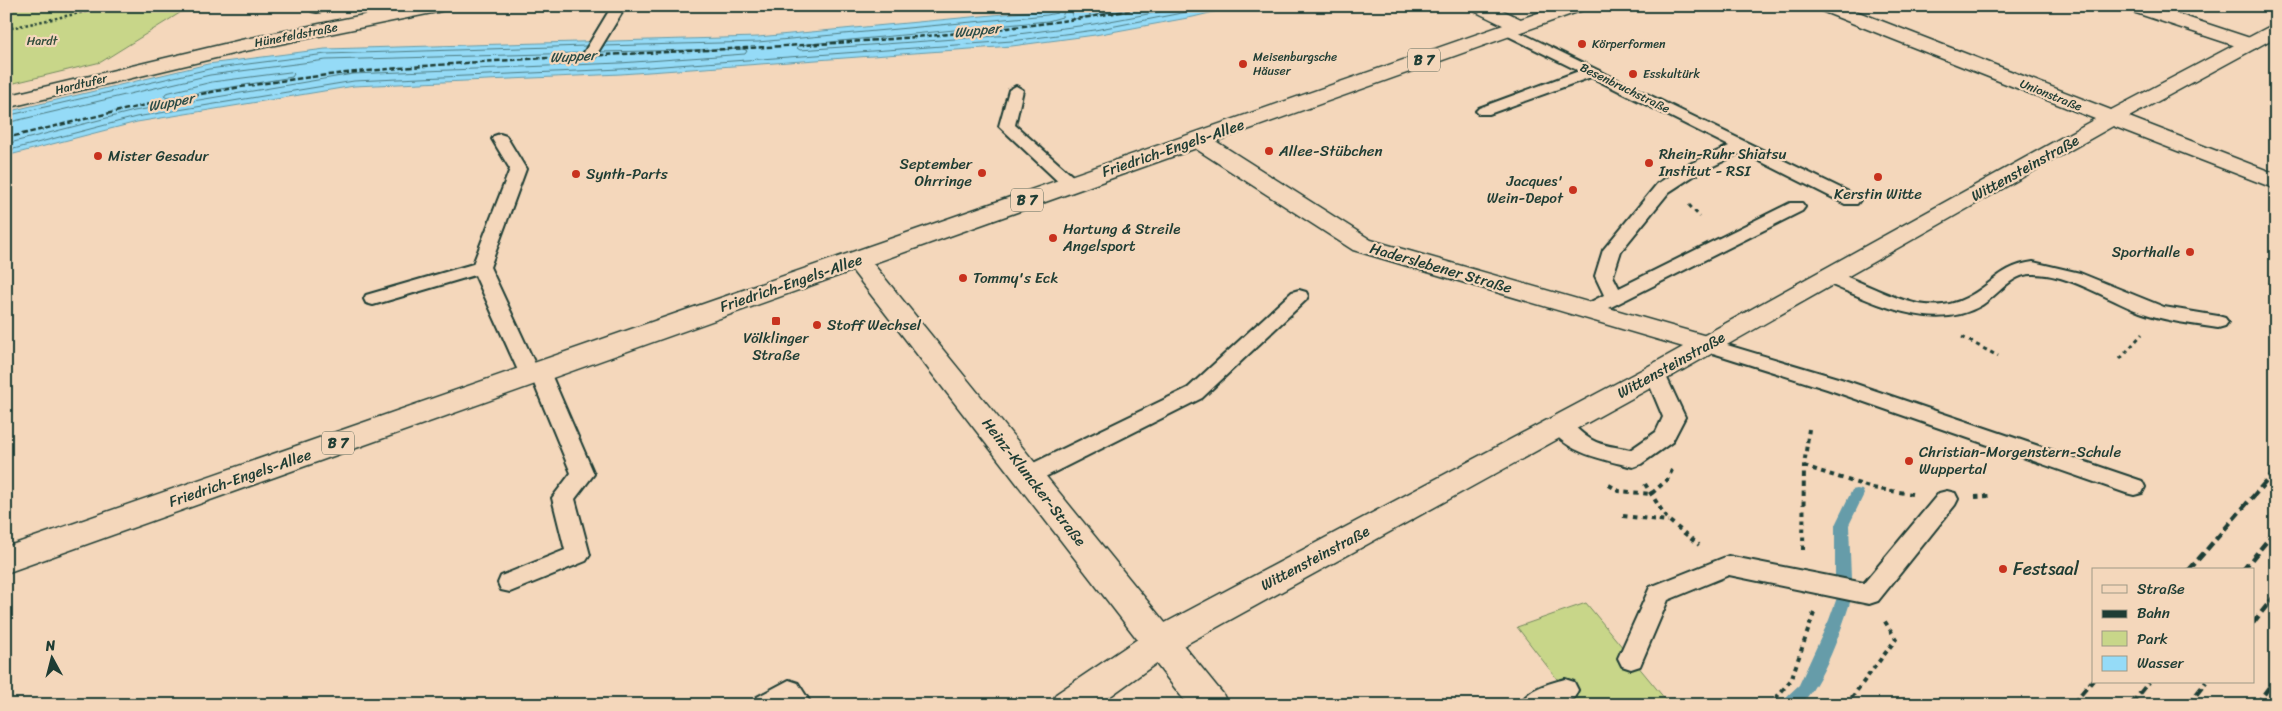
<svg xmlns="http://www.w3.org/2000/svg" width="2282" height="711" viewBox="0 0 2282 711" font-family="Sriracha,sans-serif">
	<style>
		.green { fill: #c8d689; stroke: #748a5e }
		.water { fill: #95dbf7; stroke: #669ca9 }
		.lines { fill: none; stroke-linecap: round; stroke-linejoin: round }
		.shore { stroke: #4e7c82; stroke-width: 1 }
		.stream { fill: #669ca9; fill-rule: evenodd }
		.service-casing { stroke: #1f3d34; stroke-width: 4 }
		.minor-casing { stroke: #1f3d34; stroke-width: 3 }
		.tertiary-casing { stroke: #1f3d34; stroke-width: 3 }
		.primary-casing { stroke: #1f3d34; stroke-width: 3 }
		.path-far2 { stroke: #1f3d34; stroke-width: 2.5; stroke-dasharray: 2.5 2.5; stroke-linecap: butt }
		.path-far1 { stroke: #1f3d34; stroke-width: 3; stroke-dasharray: 4 4; stroke-linecap: butt }
		.path { stroke: #1f3d34; stroke-width: 4; stroke-dasharray: 4.5 4.5; stroke-linecap: butt }
		.service { fill: #f4d7bb; fill-rule: evenodd }
		.minor { fill: #f4d7bb; fill-rule: evenodd }
		.tertiary { fill: #f4d7bb; fill-rule: evenodd }
		.primary { fill: #f4d7bb; fill-rule: evenodd }
		.rail-far1 { stroke: #1f3d34; stroke-width: 2.5; stroke-dasharray: 5.5 2.5; stroke-linecap: butt }
		.rail { stroke: #1f3d34; stroke-width: 4.5; stroke-dasharray: 9 4.5; stroke-linecap: butt }
		.poi-dot { fill: #c8321e; stroke: #f4d7bb; stroke-width: 2 }
		.labels { text-anchor: middle; stroke-width: 4.5; stroke-linejoin: round; paint-order: stroke }
		.far-street-label { font-size: 12px; fill: #1f3d34; stroke: #f4d7bb }
		.far-park-label { font-size: 12px; fill: #304c3c; stroke: #f4d7bb }
		.far-poi-label { font-size: 12px; fill: #1f3d34; stroke: #f4d7bb; text-anchor: start }
		.far-water-label { font-size: 14px; font-style: italic; fill: #2b4d48; stroke: #f4d7bb }
		.shield { fill: #f4d7bb; stroke: #5f6b5c; stroke-width: 1 }
		.shield-label { font-size: 14px; font-weight: bold; fill: #1f3d34 }
		.street-label { font-size: 15px; fill: #1f3d34; stroke: #f4d7bb }
		.poi-label { font-size: 15px; fill: #1f3d34; stroke: #f4d7bb; text-anchor: start }
		.near-poi-label { font-size: 18px; fill: #1f3d34; stroke: #f4d7bb; text-anchor: start }
	</style>
	<rect width="100%" height="100%" fill="#f4d7bb"/>
	<filter id="ink" filterUnits="userSpaceOnUse"><feTurbulence type="fractalNoise" baseFrequency=".02" numOctaves="2"/><feDisplacementMap in="SourceGraphic" scale="10" xChannelSelector="R" yChannelSelector="G"/><feConvolveMatrix kernelMatrix="1 2 1 2 8 2 1 2 1" color-interpolation-filters="sRGB"/></filter>
	<g filter="url(#ink)">
		<!-- green -->
		<path class="green" d="M 6,6 L 191,6 L 101,62 L 6,85 Z
			M 1586,603 L 1670,705 L 1577,705 L 1517,627 Z"/>
		<!-- water -->
		<path class="water" d="M 1067,6 L 1239,6 L 1193,17 L 1095,35 L 1012,46 L 621,74 L 354,86 L 137,122 L 6,156 L 6,112 L 208,64 L 325,49 L 758,37 L 1046,10 Z"/>
		<g class="lines">
			<!-- shore -->
			<path class="shore" d="M 1066,6 L 1062,17 L 1048,21 L 799,45 L 797,48 L 800,50 L 1011,35 L 1094,24 L 1191,6
				M 1073,6 L 1072,16 L 1074,19 L 1148,6
				M 603,46 L 758,42 L 1047,15 L 1057,13 L 1060,6
				M 292,72 L 294,74 L 292,77 L 167,98 L 164,96 L 166,93 L 212,82 Z
				M 6,116 L 209,69 L 326,54 L 586,46
				M 6,123 L 210,75 L 326,60 L 582,53
				M 6,144 L 134,111 L 353,74 L 620,63 L 745,54 L 747,51 L 744,49 L 599,52
				M 6,151 L 136,117 L 354,81 L 621,69 L 1012,41 L 1095,30 L 1217,6"/>
			<!-- stream -->
			<path class="stream" d="M 1857,489 L 1862,490 L 1864,494 L 1849,525 L 1851,579 L 1848,583 L 1843,585 L 1838,583 L 1835,579 L 1835,525 L 1852,490 Z
				M 1844,590 L 1849,592 L 1852,596 C 1843,626 1823,684 1800,705 L 1781,705 L 1783,700 L 1799,685 L 1829,620 L 1839,592 Z"/>
			<!-- service casing -->
			<g class="service-casing">
				<path id="service" d="M 311,6 L 335,6 L 333,9 L 317,12 L 312,11 Z
					M 612,6 L 626,6 L 595,57 L 585,57 L 583,54 Z
					M 1509,27 L 1857,196 L 1860,200 L 1857,204 L 1845,204 L 1742,152 L 1695,175 L 1669,192 L 1621,251 L 1613,276 L 1619,288 L 1790,203 L 1802,203 L 1805,207 L 1802,211 L 1597,314 L 1590,316 L 1583,314 L 1580,310 L 1583,306 L 1604,295 L 1595,276 L 1603,250 L 1657,184 L 1683,167 L 1729,146 L 1591,77 L 1489,114 L 1479,114 L 1476,111 L 1479,108 L 1579,71 L 1504,34 L 1502,31 Z
					M 1016,86 L 1023,90 L 1015,125 L 1077,180 L 1079,184 L 1077,188 L 1065,188 L 999,126 L 1009,90 Z
					M 500,134 L 506,136 L 526,169 L 490,267 L 536,366 L 547,367 L 550,372 L 594,474 L 575,499 L 590,555 L 586,561 L 510,592 L 501,590 L 498,583 L 501,576 L 565,550 L 552,498 L 571,473 L 533,381 L 523,380 L 520,375 L 475,275 L 373,305 L 366,303 L 364,299 L 366,295 L 473,264 L 510,169 L 492,139 L 494,136 Z
					M 2033,262 L 2080,273 L 2164,307 L 2218,316 L 2225,318 L 2228,322 L 2225,326 L 2218,328 C 2192,324 2165,321 2140,312 C 2106,299 2070,274 2033,274 C 2012,273 1998,295 1982,305 C 1932,335 1870,300 1822,281 L 1820,277 L 1822,273 L 1829,271 C 1872,282 1920,322 1966,298 C 1992,285 2001,266 2033,262 Z
					M 1299,290 L 1306,292 L 1308,296 L 1306,300 L 1202,398 L 1037,481 L 1029,483 L 1021,481 L 1018,475 L 1021,469 L 1188,388 L 1292,292 Z
					M 1707,339 L 1841,379 L 2142,481 L 2145,487 L 2142,493 L 2134,495 L 2126,493 L 1827,389 L 1700,349 L 1697,345 L 1700,341 Z
					M 1655,367 L 1662,369 L 1665,374 L 1685,417 L 1672,442 L 1641,464 L 1633,467 C 1603,459 1566,454 1548,425 L 1551,420 C 1569,415 1577,432 1592,440 C 1602,446 1618,447 1630,450 L 1656,432 L 1663,417 L 1645,374 L 1648,369 Z
					M 1947,491 L 1955,493 L 1958,499 L 1955,505 L 1878,601 L 1869,604 L 1729,575 L 1668,600 L 1640,666 L 1631,669 L 1622,666 L 1618,658 L 1650,587 L 1728,556 L 1864,583 L 1939,493 Z
					M 1565,679 L 1574,682 L 1578,690 L 1574,698 L 1555,705 L 1520,705 C 1528,688 1548,684 1565,679 Z
					M 789,680 L 798,683 L 812,705 L 753,705 L 757,697 Z"/>
			</g>
			<!-- minor casing -->
			<g class="minor-casing">
				<path id="minor" d="M 1470,6 L 1494,6 L 1527,22 L 1529,26 L 1527,30 L 1520,32 L 1513,30 L 1472,10 Z
					M 2125,6 L 2153,6 L 2256,40 L 2259,44 L 2256,48 L 2249,50 L 2242,48 L 2127,10 Z
					M 1198,133 L 1206,135 L 1371,240 L 1717,339 L 1721,345 L 1717,351 L 1707,354 L 1353,250 L 1190,145 L 1187,140 L 1190,135 Z
					M 857,252 L 866,255 L 1223,694 L 1228,705 L 1188,705 L 848,265 L 844,260 L 848,255 Z"/>
			</g>
			<!-- tertiary casing -->
			<g class="tertiary-casing">
				<path id="tertiary" d="M 408,6 L 446,6 L 444,10 L 437,12 L 241,52 L 6,108 L 6,96 L 241,40 Z
					M 1817,6 L 1843,6 L 2111,110 L 2276,23 L 2276,37 L 2129,117 L 2276,174 L 2276,189 L 2113,126 L 1665,380 L 1172,652 L 1098,705 L 1051,705 L 1056,694 L 1148,632 L 1645,368 L 2095,119 L 1819,10 Z"/>
			</g>
			<!-- primary casing -->
			<g class="primary-casing">
				<path id="primary" d="M 1558,6 L 1585,6 L 1583,10 L 6,573 L 6,547 Z"/>
			</g>
			<!-- path-far2 -->
			<path class="path-far2" d="M 6,29 L 112,6"/>
			<!-- path-far1 -->
			<path class="path-far1" d="M 1689,205 L 1700,217
				M 1962,337 L 1998,356
				M 2120,359 L 2142,334"/>
			<!-- path -->
			<path class="path" d="M 1804,466 L 1872,488 L 1912,494
				M 1645,484 L 1667,519 L 1699,545
				M 1609,485 L 1619,491 L 1651,494 L 1667,480 L 1672,470
				M 1975,497 L 1989,496
				M 1623,516 L 1668,521
				M 1803,550 L 1804,466 L 1809,429
				M 1770,705 L 1791,680 L 1814,613
				M 1846,705 L 1896,639 L 1884,620"/>
			<!-- service -->
			<use href="#service" class="service"/>
			<!-- minor -->
			<use href="#minor" class="minor"/>
			<!-- tertiary -->
			<use href="#tertiary" class="tertiary"/>
			<!-- primary -->
			<use href="#primary" class="primary"/>
			<!-- rail-far1 -->
			<path class="rail-far1" d="M 6,138 C 61,125 115,111 170,100 C 239,86 308,76 378,70 C 636,46 898,54 1154,6"/>
			<!-- rail -->
			<path class="rail" d="M 2189,570 L 2276,470
				M 2243,570 L 2276,530
				M 2253,623 L 2276,594
				M 2072,705 L 2093,680
				M 2131,705 L 2149,682
				M 2188,705 L 2206,682
				M 2256,705 L 2276,678"/>
		</g>
	</g>
	<!-- markers -->
	<g class="poi-dot">
		<circle cx="1582" cy="44" r="5"/>
		<circle cx="1243" cy="64" r="5"/>
		<circle cx="1633" cy="74" r="5"/>
		<circle cx="1269" cy="151" r="5"/>
		<circle cx="98" cy="156" r="5"/>
		<circle cx="1649" cy="163" r="5"/>
		<circle cx="982" cy="173" r="5"/>
		<circle cx="576" cy="174" r="5"/>
		<circle cx="1878" cy="177" r="5"/>
		<circle cx="1573" cy="190" r="5"/>
		<circle cx="1053" cy="238" r="5"/>
		<circle cx="2190" cy="252" r="5"/>
		<circle cx="963" cy="278" r="5"/>
		<rect x="771" y="316" width="10" height="10" rx="2.5"/>
		<circle cx="817" cy="325" r="5"/>
		<circle cx="1909" cy="461" r="5"/>
		<circle cx="2003" cy="569" r="5"/>
	</g>
	<g class="labels">
		<!-- far-street labels -->
		<g class="far-street-label">
			<text transform="translate(296 35) rotate(-11)" y="4">Hünefeldstraße</text>
			<text transform="translate(81 84) rotate(-14)" y="4">Hardtufer</text>
			<text transform="translate(1625 88) rotate(26)" y="4">Besenbruchstraße</text>
			<text transform="translate(2051 95) rotate(22)" y="4">Unionstraße</text>
		</g>
		<!-- far-park labels -->
		<g class="far-park-label">
			<text x="42" y="45">Hardt</text>
		</g>
		<!-- far-poi labels -->
		<g class="far-poi-label">
			<text x="1592" y="48">Körperformen</text>
			<text x="1253" y="61">Meisenburgsche<tspan x="1253" dy="14">Häuser</tspan></text>
			<text x="1643" y="78">Esskultürk</text>
		</g>
		<!-- far-water labels -->
		<g class="far-water-label">
			<text transform="translate(977 30) rotate(-6)" y="5">Wupper</text>
			<text transform="translate(573 56) rotate(-3)" y="5">Wupper</text>
			<text transform="translate(171 102) rotate(-11)" y="5">Wupper</text>
		</g>
		<!-- shield labels -->
		<g class="shield">
			<rect x="1408" y="48.5" width="32" height="23" rx="4"/>
			<rect x="1011" y="188.5" width="32" height="23" rx="4"/>
			<rect x="322" y="431.5" width="32" height="23" rx="4"/>
		</g>
		<g class="shield-label">
			<text x="1424" y="65">B 7</text>
			<text x="1027" y="205">B 7</text>
			<text x="338" y="448">B 7</text>
		</g>
		<!-- street labels -->
		<g class="street-label">
			<text transform="translate(1173 148) rotate(-19)" y="5">Friedrich-Engels-Allee</text>
			<text transform="translate(2025 168) rotate(-29)" y="5">Wittensteinstraße</text>
			<text transform="translate(1441 268) rotate(16)" y="5">Haderslebener Straße</text>
			<text transform="translate(791 283) rotate(-19)" y="5">Friedrich-Engels-Allee</text>
			<text transform="translate(1671 365) rotate(-29)" y="5">Wittensteinstraße</text>
			<text transform="translate(240 478) rotate(-19)" y="5">Friedrich-Engels-Allee</text>
			<text transform="translate(1034 482) rotate(52)" y="5">Heinz-Kluncker-Straße</text>
			<text transform="translate(1315 558) rotate(-28)" y="5">Wittensteinstraße</text>
		</g>
		<!-- poi labels -->
		<g class="poi-label">
			<text x="1279" y="156">Allee-Stübchen</text>
			<text x="1659" y="159">Rhein-Ruhr Shiatsu<tspan x="1659" dy="17">Institut - RSI</tspan></text>
			<text x="108" y="161">Mister Gesadur</text>
			<text x="972" y="169" text-anchor="end">September<tspan x="972" dy="17">Ohrringe</tspan></text>
			<text x="586" y="179">Synth-Parts</text>
			<text x="1563" y="186" text-anchor="end">Jacques'<tspan x="1563" dy="17">Wein-Depot</tspan></text>
			<text x="1878" y="199" text-anchor="middle">Kerstin Witte</text>
			<text x="1063" y="234">Hartung &amp; Streile<tspan x="1063" dy="17">Angelsport</tspan></text>
			<text x="2180" y="257" text-anchor="end">Sporthalle</text>
			<text x="973" y="283">Tommy's Eck</text>
			<text x="827" y="330">Stoff Wechsel</text>
			<text x="776" y="343" text-anchor="middle">Völklinger<tspan x="776" dy="17">Straße</tspan></text>
			<text x="1919" y="457">Christian-Morgenstern-Schule<tspan x="1919" dy="17">Wuppertal</tspan></text>
		</g>
		<!-- near-poi labels -->
		<g class="near-poi-label">
			<text x="2013" y="575">Festsaal</text>
		</g>
	</g>
	<!-- margin -->
	<rect width="2282" height="711" fill="none" stroke="#f4d7bb" stroke-width="25"/>
	<rect x="12" y="12" width="2257" height="686" fill="none" stroke="#1f3d34" stroke-width="2" filter="url(#ink)"/>
	<!-- legend -->
	<rect x="2092" y="568" width="162" height="115" fill="#f4d7bb" stroke="#9f9985"/>
	<rect x="2102" y="585" width="25" height="8" fill="#f4d7bb" stroke="#9f9985"/>
	<text x="2137" y="594" font-size="15" fill="#1f3d34">Straße</text>
	<rect x="2102" y="610" width="25" height="8" fill="#1f3d34" stroke="#9f9985"/>
	<text x="2137" y="618" font-size="15" fill="#1f3d34">Bahn</text>
	<rect x="2102" y="631" width="25" height="15" fill="#c8d689" stroke="#9f9985"/>
	<text x="2137" y="644" font-size="15" fill="#1f3d34">Park</text>
	<rect x="2102" y="656" width="25" height="15" fill="#95dbf7" stroke="#9f9985"/>
	<text x="2137" y="668" font-size="15" fill="#1f3d34">Wasser</text>
	<!-- north arrow -->
	<g transform="translate(52 658) rotate(353)" stroke="#f4d7bb" stroke-width="4" paint-order="stroke">
	<path d="M0-4L9 19L0 12L-9 19Z" fill="#1f3d34"/>
	<text y="-8" font-size="14" font-weight="bold" text-anchor="middle" fill="#1f3d34">N</text>
	</g>
</svg>
